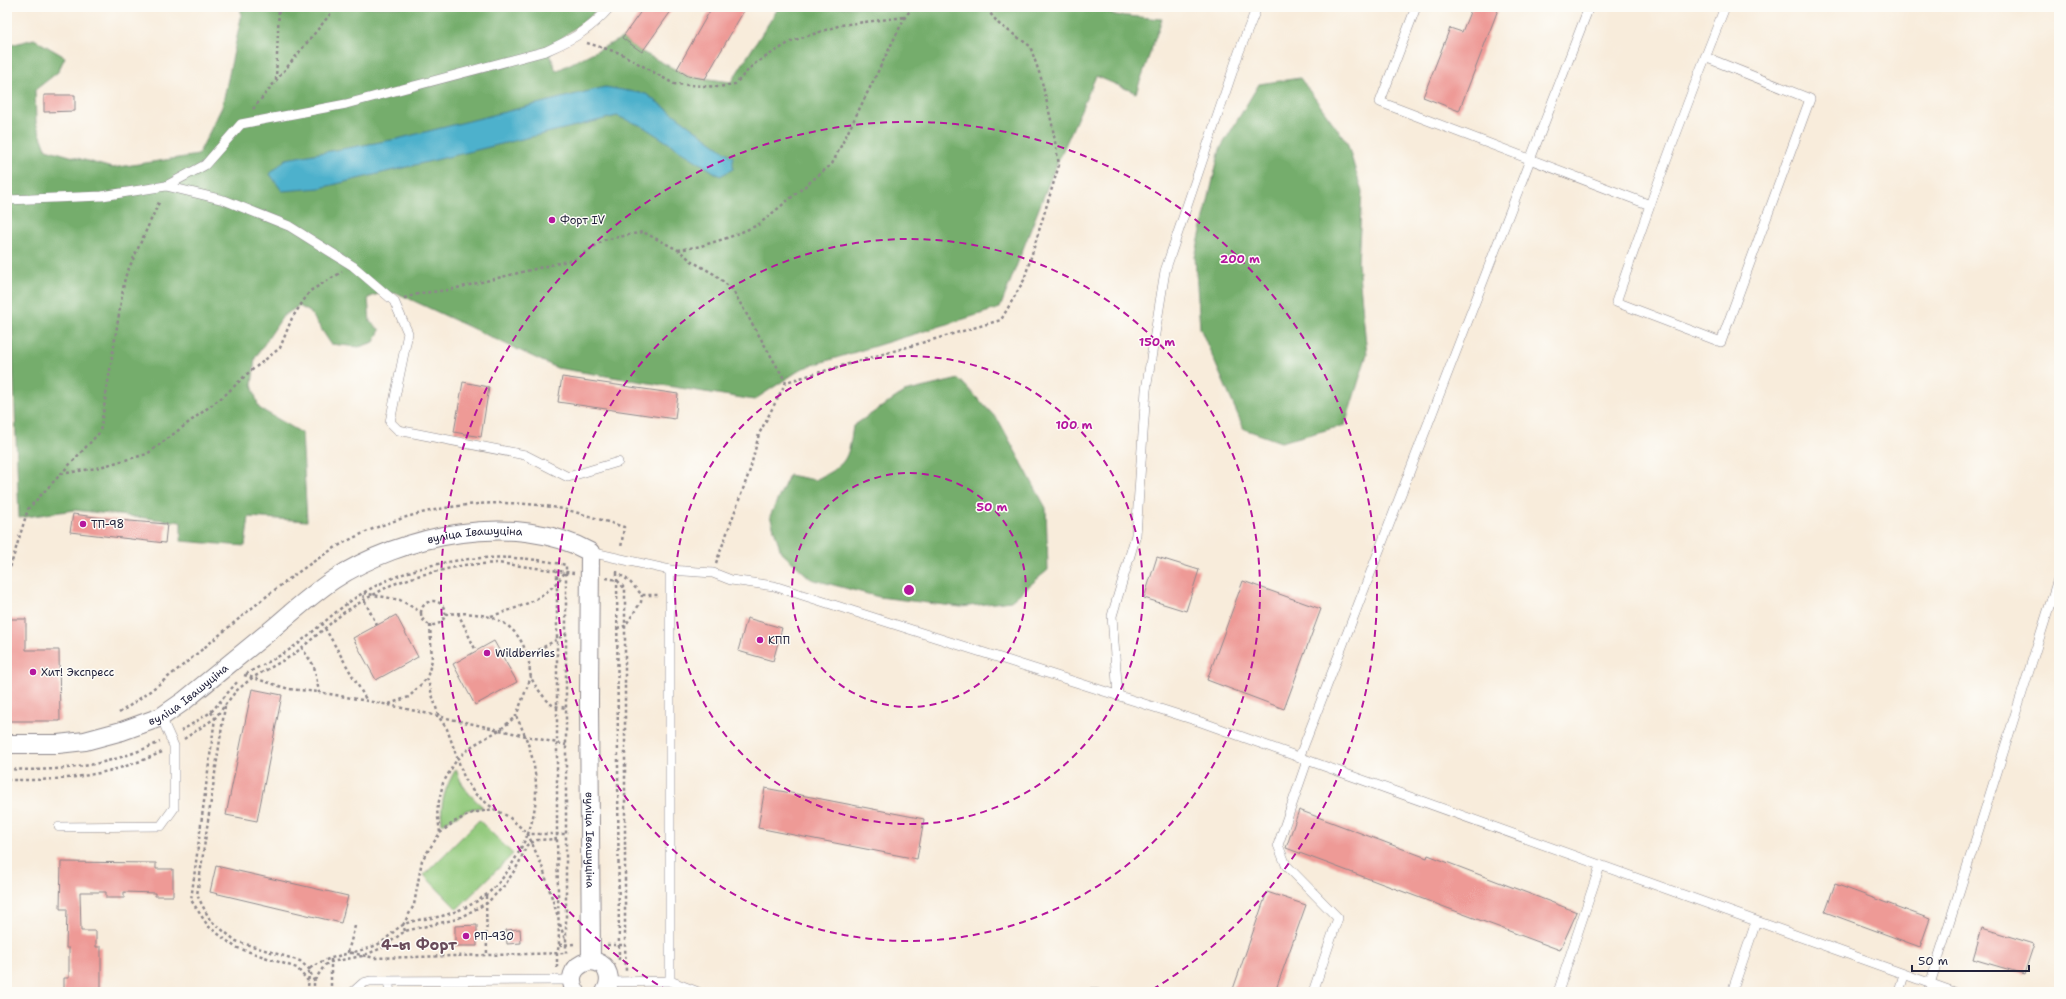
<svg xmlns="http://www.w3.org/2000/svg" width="2066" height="999" viewBox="0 0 2066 999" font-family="'Shantell Sans',sans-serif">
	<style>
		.green { fill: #92c97c; stroke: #5a765c }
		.forest { fill: #75ad6c; stroke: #4c6854 }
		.water { fill: #4db1cc; stroke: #386a84 }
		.building { fill: #ee9a96 }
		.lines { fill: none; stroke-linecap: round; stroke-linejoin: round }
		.service-casing { stroke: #8d878b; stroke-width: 10 }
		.minor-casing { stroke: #8d878b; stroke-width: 20 }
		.path { stroke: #8d878b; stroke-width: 2.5; stroke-dasharray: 3 3; stroke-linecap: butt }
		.service { stroke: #fff; stroke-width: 9 }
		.minor { stroke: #fff; stroke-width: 18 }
		.ring { fill: none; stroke: #b5179e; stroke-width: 2; stroke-dasharray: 7 5 }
		.poi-dot { fill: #b5179e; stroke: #fdfcf7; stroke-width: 1.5 }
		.labels { text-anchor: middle; stroke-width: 3; stroke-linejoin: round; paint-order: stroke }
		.poi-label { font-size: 11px; fill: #22223b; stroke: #fdfcf7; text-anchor: start }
		.street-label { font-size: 11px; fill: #22223b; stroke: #fdfcf7 }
		.district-label { font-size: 15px; font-weight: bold; fill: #694c5b; stroke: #fdfcf7 }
		.centre { fill: #b5179e; stroke: #fdfcf7; stroke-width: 2 }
		.ring-label { font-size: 12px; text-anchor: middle; font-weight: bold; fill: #b5179e; stroke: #fdfcf7; stroke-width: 3; stroke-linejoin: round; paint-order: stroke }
	</style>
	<rect width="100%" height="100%" fill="#fdfcf7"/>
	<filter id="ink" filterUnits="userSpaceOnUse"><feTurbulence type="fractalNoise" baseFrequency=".025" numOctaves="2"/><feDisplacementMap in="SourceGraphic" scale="8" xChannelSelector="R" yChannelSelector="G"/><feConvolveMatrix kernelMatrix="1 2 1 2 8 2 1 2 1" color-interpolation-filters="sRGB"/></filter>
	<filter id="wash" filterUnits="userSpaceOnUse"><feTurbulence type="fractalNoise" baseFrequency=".012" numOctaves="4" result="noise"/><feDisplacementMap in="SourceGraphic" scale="16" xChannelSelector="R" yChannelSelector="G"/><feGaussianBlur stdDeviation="0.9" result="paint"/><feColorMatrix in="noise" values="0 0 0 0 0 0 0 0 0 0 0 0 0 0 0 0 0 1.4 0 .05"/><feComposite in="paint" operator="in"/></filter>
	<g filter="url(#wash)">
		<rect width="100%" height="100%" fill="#f8ecdb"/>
		<!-- green -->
		<path class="green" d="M 456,769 C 461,786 470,796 483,807 L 467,810 L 442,824 C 440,802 445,788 456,769 Z
			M 479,820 L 513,854 L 457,909 L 424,875 Z"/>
		<!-- forest -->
		<path class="forest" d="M 241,7 L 598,7 L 592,15 L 563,37 L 550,54 L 556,71 L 622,38 L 642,52 L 688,76 L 731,82 L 779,7 L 1100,7 L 1115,15 L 1162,19 L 1136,93 L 1096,76 L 1052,175 L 1000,308 L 803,368 L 754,400 L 557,368 L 399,294 L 383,292 L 368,298 L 370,322 L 380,330 L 374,342 L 359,347 L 331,344 L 310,312 L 299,306 L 283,316 L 255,358 L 252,385 L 259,408 L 302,433 L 307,521 L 249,517 L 245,546 L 181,541 L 181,522 L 74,510 L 19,518 L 7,190 L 7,46 L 34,39 L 65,57 L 58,72 L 35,90 L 36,123 L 46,149 L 112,168 L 198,155 L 222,107 L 241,18 Z
			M 1300,78 L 1347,142 L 1362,192 L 1358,263 L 1367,354 L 1345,425 L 1281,442 L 1244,429 L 1200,328 L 1195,257 L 1220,149 L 1259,84 Z
			M 959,379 L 999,421 L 1046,508 L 1048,570 L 1011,601 L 961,607 L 879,597 L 811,579 L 781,552 L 770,516 L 789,475 L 815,480 C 847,464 848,461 853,426 L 904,392 Z"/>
		<!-- water -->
		<path class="water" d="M 605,87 L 646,94 L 733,157 L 733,169 L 720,176 L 642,126 L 617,116 L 320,188 L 282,191 L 270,174 L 286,159 L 397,139 Z"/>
		<g id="blocks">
			<!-- building -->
			<path class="building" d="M 644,7 L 674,7 L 642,52 L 622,38 Z
				M 712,7 L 746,7 L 705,79 L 688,76 L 677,69 Z
				M 1472,7 L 1499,7 L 1459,111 L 1423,97 L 1450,28 L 1462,32 Z
				M 44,95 L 75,95 L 75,111 L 44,112 Z
				M 562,377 L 678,394 L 675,419 L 558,402 Z
				M 463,382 L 489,387 L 481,437 L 454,432 Z
				M 73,514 L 117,520 L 167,524 L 165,543 L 70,532 Z
				M 1157,557 L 1199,570 L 1186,611 L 1144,598 Z
				M 1243,581 L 1321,609 L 1284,709 L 1207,680 Z
				M 396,615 L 418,657 L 376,680 L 353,638 Z
				M 747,618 L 782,628 L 773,661 L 738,651 Z
				M 7,619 L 26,619 L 26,650 L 59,650 L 60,721 L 7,721 Z
				M 494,641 L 517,682 L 475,705 L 453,664 Z
				M 252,689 L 282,695 L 257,821 L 226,815 Z
				M 765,788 L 924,819 L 917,859 L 758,828 Z
				M 1299,810 L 1427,858 L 1428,855 L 1577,912 L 1560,950 L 1286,848 Z
				M 61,862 L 156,863 L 156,869 L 173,869 L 173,896 L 155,896 L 155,893 L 124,892 L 124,898 L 106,898 L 106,892 L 80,892 L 81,931 L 96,931 L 96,947 L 101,947 L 101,992 L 64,992 L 64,978 L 69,978 L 69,948 L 66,948 L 67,909 L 60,909 Z
				M 216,866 L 348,896 L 341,923 L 210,892 Z
				M 1835,884 L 1930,919 L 1920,947 L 1825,912 Z
				M 1267,892 L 1306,905 L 1275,992 L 1232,992 Z
				M 477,925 L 477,946 L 455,946 L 455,926 Z
				M 1982,928 L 2034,944 L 2024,974 L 1973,959 Z
				M 520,929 L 521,943 L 507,944 L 506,930 Z"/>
		</g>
	</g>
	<g filter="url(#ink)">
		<use href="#blocks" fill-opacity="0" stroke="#8d878b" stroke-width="1"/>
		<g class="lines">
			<!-- service casing -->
			<g class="service-casing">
				<path id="service" d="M 1416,7 L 1380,102 L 1650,205
					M 1705,57 L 1810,99 L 1721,342 L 1616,302 C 1650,203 1686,105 1725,7
					M 166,186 L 224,200 L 289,226 L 353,266 L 394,301 L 408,333 L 390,422 L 398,430 L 525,455 L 568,477 L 618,462
					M 7,200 L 102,196 L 166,186 L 205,165 L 241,124 L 346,104 L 546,51 C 573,39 590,30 610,7
					M 590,552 L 670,570 L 713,573 L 731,580 L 774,586 L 1201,722 L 1954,992
					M 670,570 L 670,981
					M 1118,696 L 1112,616 L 1136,535 L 1146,390 L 1165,271 L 1239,52 L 1257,7
					M 1299,758 L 1589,7
					M 1307,761 L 1278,845 L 1286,865 L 1338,918 L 1313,992
					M 59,827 L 161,826 L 174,808 L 174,746 L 161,717
					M 388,981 L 390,992
					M 609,982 L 670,981 L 698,992
					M 1930,984 L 2059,576
					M 353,992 L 363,983 L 370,981 L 572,980
					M 1093,992 L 1095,992
					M 1558,992 L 1600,866
					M 1732,992 L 1756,922
					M 1899,992 L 1904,975"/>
			</g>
			<!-- minor casing -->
			<g class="minor-casing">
				<g id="minor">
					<path id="s1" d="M 7,744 L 58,744 L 85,741 L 122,731 L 161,717 L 184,701 C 213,677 243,653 271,630 C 291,613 311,595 333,580 C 401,535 516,510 590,552 L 589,701 L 591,961"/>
					<path d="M 576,992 C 559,966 600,948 608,974 C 610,981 609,986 605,992"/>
				</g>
			</g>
			<!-- path -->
			<path class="path" d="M 587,43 L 620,53 L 674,84 L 719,87 L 735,84 L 754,64 L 792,41 L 841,25 L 905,17
				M 276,80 L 279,7
				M 253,109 L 336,7
				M 678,250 L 701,246 L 730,237 L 758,225 L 832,164 L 905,17 L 913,7
				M 404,298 L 422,293 L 449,290 L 575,259 L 604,240 L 643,232 L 678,250 L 693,262 L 714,274 L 732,289 L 786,382
				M 61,474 L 96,468 L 147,454 L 225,395 L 247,374 L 280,348 L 292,318 L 310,291 L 342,272
				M 716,563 L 750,470 L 759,434 L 786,382 L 1001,320 L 1024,280 L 1059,165 L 1052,124 L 1041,78 L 1030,46 L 999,24 L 985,7
				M 617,571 L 617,573 L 628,580 L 642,595 L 659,595
				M 7,572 L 10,568 L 28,509 L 100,432 L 125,277 L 160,200
				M 617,573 L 619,960
				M 606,578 L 617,580 L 625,589 L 625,945 L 626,971
				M421 613a12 12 0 1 1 24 0a12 12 0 1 1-24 0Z
				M 458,613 L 476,651
				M 445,614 C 481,611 515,616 527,655 C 530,662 529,670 531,677 C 534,685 544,698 551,704 C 555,707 561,707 566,708
				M 491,616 C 521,607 547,599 565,572
				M 322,623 L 367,701
				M 377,625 L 364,600 L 363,593 L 400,600 L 421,612
				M 430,625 L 432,660 L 427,678 L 439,717 L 447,729 L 464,777 L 474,793 L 494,809
				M 617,628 L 625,626 L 641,602 L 642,595
				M 298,642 L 314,666 L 319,692 L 389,705 L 566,745
				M 528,656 L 566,634
				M 246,674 C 260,666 275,659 289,650 C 314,633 336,609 363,593 C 423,557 499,550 566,565 L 566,956
				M 244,675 L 289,689 L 319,692
				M 389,704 L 409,697 L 427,678
				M 225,706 L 197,895 L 210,920 L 236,941 L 300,961 L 309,969 L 314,981
				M 211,712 L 215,718 L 191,900 L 208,926 L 235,947 L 297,968 L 308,981
				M 119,713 C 191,665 252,601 325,554 C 393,510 484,493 563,509 C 584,514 604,521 624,527 L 621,548
				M 516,716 C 536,755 543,792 528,834 L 566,834
				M 181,731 L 211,712 L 238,681
				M 184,739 L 215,718 L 236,691 L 252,678 L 293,655 L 343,613 L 364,600 L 391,585 L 417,576 L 464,565 L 498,563 L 574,573
				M 7,769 C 64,772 108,766 160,742
				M 7,780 C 64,781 110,776 162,752
				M 440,833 L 454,822 L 472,813 L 494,809 L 509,817 L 528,834 L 543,869 L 558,917
				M 486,896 L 487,956
				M 560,924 L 565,940
				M 355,926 L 348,952 L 375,958 L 566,953
				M 405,931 L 403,925 L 414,905 L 422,860 L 440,833 L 437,810 L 443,783 L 457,759 L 472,746 L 501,729 L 516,716 L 531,677
				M 559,945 L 574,944
				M 607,945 L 625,945
				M 557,968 L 557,954 L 559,945 L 557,839 L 557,571
				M 308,992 L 309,969 C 331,954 350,955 374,946 C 386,942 393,930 403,925 C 414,919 430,919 442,916 C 492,901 506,879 528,834
				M 314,992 L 314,981 L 325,965 L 331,962 L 362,956 L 382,948 L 405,931 L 457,919 L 487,903 L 505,885 L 518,865 L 527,845 L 537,840 L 557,839
				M 331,992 L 331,957"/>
			<!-- service -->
			<use href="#service" class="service"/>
			<!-- minor -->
			<use href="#minor" class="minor"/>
		</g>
	</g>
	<!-- distance rings -->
	<g class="ring">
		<circle cx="909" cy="590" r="117"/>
		<circle cx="909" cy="590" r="234"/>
		<circle cx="909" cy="590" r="351"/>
		<path d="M668 991A468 468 0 1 1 1150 991"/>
	</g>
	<!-- markers -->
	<g class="poi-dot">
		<circle cx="552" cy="220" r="4"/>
		<circle cx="83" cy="524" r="4"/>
		<circle cx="760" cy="640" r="4"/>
		<circle cx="487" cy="653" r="4"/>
		<circle cx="33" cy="672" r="4"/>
		<circle cx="466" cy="936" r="4"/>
	</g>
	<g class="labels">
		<!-- poi labels -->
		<g class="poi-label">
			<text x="560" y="224">Форт IV</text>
			<text x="91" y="528">ТП-98</text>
			<text x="768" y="644">КПП</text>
			<text x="495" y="657">Wildberries</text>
			<text x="41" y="676">Хит! Экспресс</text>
			<text x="474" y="940">РП-930</text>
		</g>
		<!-- street labels -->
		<g class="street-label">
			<text dy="4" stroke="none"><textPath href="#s1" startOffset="529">вуліца Івашуціна</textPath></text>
			<text dy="4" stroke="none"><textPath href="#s1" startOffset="193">вуліца Івашуціна</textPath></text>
			<text dy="4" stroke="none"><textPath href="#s1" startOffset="936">вуліца Івашуціна</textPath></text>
		</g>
		<!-- district labels -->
		<g class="district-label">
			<text x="419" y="950">4-ы Форт</text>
		</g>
	</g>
	<circle cx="909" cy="590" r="6" class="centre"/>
	<g class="ring-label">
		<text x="1240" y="263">200 m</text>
		<text x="1157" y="346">150 m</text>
		<text x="1074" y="429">100 m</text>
		<text x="992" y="511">50 m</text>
	</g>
	<!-- margin -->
	<rect width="2066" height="999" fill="none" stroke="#fdfcf7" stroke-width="24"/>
	<!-- scale -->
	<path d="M1912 965v6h117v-6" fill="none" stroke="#22223b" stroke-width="2"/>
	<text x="1918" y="965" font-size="12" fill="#22223b" stroke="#fdfcf7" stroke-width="3" paint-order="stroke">50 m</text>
</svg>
